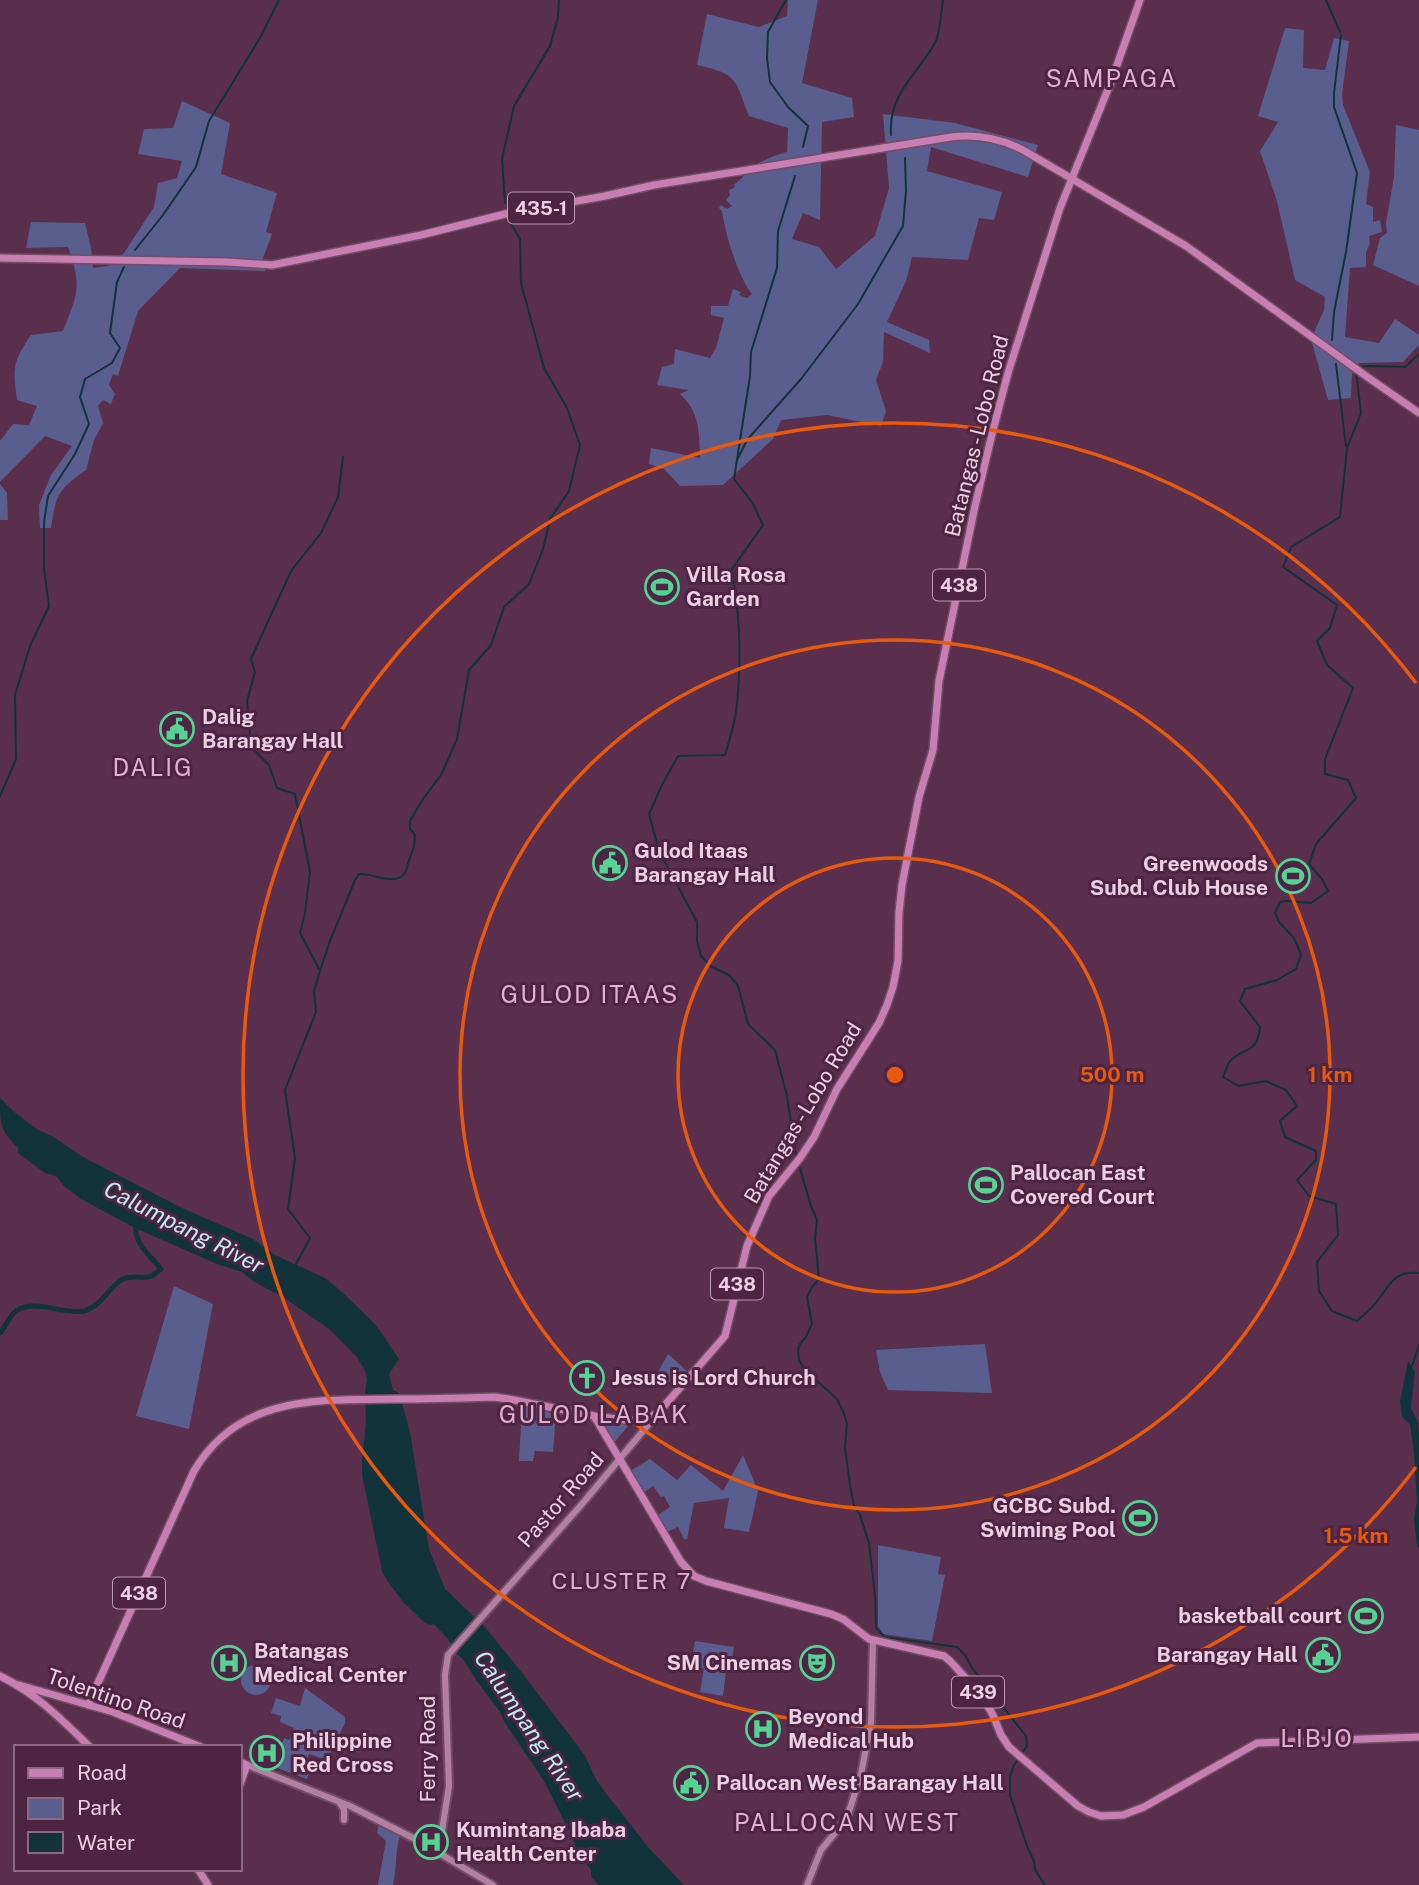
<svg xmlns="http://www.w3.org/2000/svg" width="1419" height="1885" viewBox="0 0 1419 1885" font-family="'Public Sans',sans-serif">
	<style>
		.green { fill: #595e8e }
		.water { fill: #13333c }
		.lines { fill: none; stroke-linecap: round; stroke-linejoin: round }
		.stream { stroke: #13333c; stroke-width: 2 }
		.river { stroke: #13333c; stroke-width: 5 }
		.secondary-casing { stroke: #714d66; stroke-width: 10 }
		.primary-casing { stroke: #714d66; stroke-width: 10 }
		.secondary { stroke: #b281a2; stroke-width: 6 }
		.primary { stroke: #c87eb2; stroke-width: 7 }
		.ring { fill: none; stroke: #e8590c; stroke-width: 3.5 }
		.labels { text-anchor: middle; stroke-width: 6; stroke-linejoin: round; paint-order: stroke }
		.shield { fill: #4d2442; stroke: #bc9cb1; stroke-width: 2 }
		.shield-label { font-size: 19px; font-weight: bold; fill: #ebd0e1 }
		.street-label { font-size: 21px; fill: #ebd0e1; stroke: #4d2442 }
		.poi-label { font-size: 21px; font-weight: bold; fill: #ebd0e1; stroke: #4d2442; text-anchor: start }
		.water-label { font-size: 23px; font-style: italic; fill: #bcebfa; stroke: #4d2442 }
		.neighbourhood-label { font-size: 23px; letter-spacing: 2px; fill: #e2afd1; stroke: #4d2442 }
		.quarter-label { font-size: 24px; letter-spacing: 2px; fill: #e2afd1; stroke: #4d2442 }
		.centre { fill: #e8590c; stroke: #4d2442; stroke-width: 3.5 }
		.ring-label { font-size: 21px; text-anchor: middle; font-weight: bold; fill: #e8590c; stroke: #4d2442; stroke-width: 6; stroke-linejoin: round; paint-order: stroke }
	</style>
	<rect width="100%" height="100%" fill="#592f4d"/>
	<!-- green -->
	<path class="green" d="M 788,0 L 818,0 L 802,83 L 852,98 L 854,117 L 822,122 L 820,220 L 803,213 L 792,239 L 819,247 L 836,269 L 875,236 L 889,188 L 883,114 L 955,123 L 1038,145 L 1028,177 L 931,147 L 927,171 L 1002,192 L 994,220 L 979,218 L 968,260 L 912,257 L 906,281 L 887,322 L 929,340 L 930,353 L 884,332 L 883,362 L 876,380 L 886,411 L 881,426 L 827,415 L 781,420 L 773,439 L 723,485 L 680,486 L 664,469 L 649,464 L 651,448 L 700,458 C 699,433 700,412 680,394 L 689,390 L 657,385 L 662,367 L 674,364 L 675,349 L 710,358 L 716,348 L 724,318 L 711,315 L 711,306 L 728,306 L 733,289 L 741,292 L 739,295 L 747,298 L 752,294 C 738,277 725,233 722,211 L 719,208 L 721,205 L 727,209 L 732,206 L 726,200 L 730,195 L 729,190 L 735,187 L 734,184 C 742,180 744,174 750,169 C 760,161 775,155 787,152 L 788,128 L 749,116 C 735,79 738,74 697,65 L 707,14 L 759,27 L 787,16 Z
		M 1285,28 L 1304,30 L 1303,68 L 1325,70 L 1334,38 L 1349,41 L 1342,94 L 1343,105 L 1370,172 L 1366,204 L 1373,207 L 1373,222 L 1380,220 L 1382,232 L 1369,236 L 1370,244 L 1366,252 L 1366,267 L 1350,268 L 1345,337 L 1379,343 L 1395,319 L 1419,335 L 1419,345 L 1403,362 L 1359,363 L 1352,374 L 1351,398 L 1328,400 L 1311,339 L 1324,310 L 1325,297 L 1295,280 L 1277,201 L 1260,151 L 1278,122 L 1258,116 Z
		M 182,101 L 230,123 L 221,174 L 277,193 L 266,232 L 272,234 L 262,261 L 267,263 L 265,271 L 180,268 L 138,311 L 118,376 L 113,374 L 109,385 L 115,394 L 111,404 L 103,400 L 98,406 L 103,423 L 94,440 L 86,470 C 58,490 56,494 51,528 L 40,528 L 39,505 L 51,475 L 72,446 L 45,436 L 0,482 L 0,441 L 13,424 L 29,425 L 37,406 L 17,400 C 13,368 12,363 31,335 L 63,331 C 78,293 82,287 68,247 L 26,248 L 31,222 L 85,223 L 91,248 L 93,268 L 108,266 L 124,253 L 154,207 L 158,183 L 177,178 L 182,161 L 138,154 L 144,129 L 173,128 Z
		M 1396,125 L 1419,130 L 1419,286 L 1373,265 L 1380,238 L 1387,233 L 1386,223 L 1394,177 Z
		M 0,484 L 7,493 L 8,520 L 0,520 Z
		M 174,1286 L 213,1304 L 189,1429 L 136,1416 Z
		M 985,1344 L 992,1393 L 888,1390 L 880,1372 L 876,1350 Z
		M 668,1354 L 688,1372 L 676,1387 L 658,1372 Z
		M 525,1407 L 556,1414 L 553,1452 L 535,1451 L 533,1461 L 519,1461 L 521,1425 Z
		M 606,1422 L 629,1425 L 613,1444 L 603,1427 Z
		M 743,1455 L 758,1491 L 749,1532 L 724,1528 L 729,1498 L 694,1503 L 687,1539 L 684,1539 L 678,1527 L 667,1532 L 657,1516 L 670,1507 L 664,1496 L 661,1497 L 653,1486 L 643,1493 L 630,1471 L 650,1459 L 677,1480 L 691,1465 L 723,1491 Z
		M 878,1545 L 941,1557 L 938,1574 L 945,1575 L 932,1641 L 883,1634 L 878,1626 Z
		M 695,1641 L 734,1647 L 730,1671 L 726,1671 L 723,1696 L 700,1692 L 704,1668 L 691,1665 Z
		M241 1680a15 15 0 1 1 30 0a15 15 0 1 1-30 0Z
		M 305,1688 L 345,1717 L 345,1723 L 327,1760 L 309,1754 L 306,1761 L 312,1765 L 307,1779 L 272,1766 L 284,1738 L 289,1740 L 294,1728 L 280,1722 L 281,1716 L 271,1713 L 276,1698 L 300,1706 Z
		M 379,1824 L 400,1835 C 395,1852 397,1868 393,1885 L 378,1885 L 386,1841 L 377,1833 Z"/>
	<!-- water -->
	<path class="water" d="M 0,1098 L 13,1111 L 38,1130 L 52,1136 L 83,1157 L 182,1208 L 253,1239 L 275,1255 L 325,1278 L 341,1291 L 376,1325 L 399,1359 L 389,1374 L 393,1390 L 399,1393 L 410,1432 L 429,1549 L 445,1589 L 485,1627 L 519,1669 L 584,1754 L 597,1781 L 605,1792 L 648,1847 L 684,1885 L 598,1885 L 591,1876 L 591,1870 L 580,1855 L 569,1831 L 544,1781 L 505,1723 L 500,1712 L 476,1680 L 463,1659 L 456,1653 L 448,1639 L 434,1624 L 430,1625 L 424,1622 L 403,1602 L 388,1582 L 382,1571 L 362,1475 L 362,1461 L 366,1422 L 365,1392 L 367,1379 L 365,1371 L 357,1357 L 329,1329 L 283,1297 L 256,1283 L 242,1272 L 217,1264 L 135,1228 L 81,1199 L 65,1187 L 56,1176 L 45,1173 L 18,1153 L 18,1148 C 0,1130 0,1125 0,1098 Z
		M 1408,1361 L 1415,1372 L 1411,1408 L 1418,1422 L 1419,1433 L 1419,1548 L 1417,1546 L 1414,1519 L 1417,1502 L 1414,1453 L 1410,1424 L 1402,1417 L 1400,1401 Z"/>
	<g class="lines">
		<!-- stream -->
		<path class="stream" d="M 786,0 L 768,32 L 767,58 L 770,82 L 788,107 L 808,126 L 803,147
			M 1326,0 L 1340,32
			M 891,135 C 888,94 917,75 935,43 C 940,34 941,12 943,0
			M 795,176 L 778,231 L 777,268 L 751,352 L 750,376 L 734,479 L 752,502 L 763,525 L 732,569 C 740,616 742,664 736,712 C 734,726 729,741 725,755 L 678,756 L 662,785 L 649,814 L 659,851 L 697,922 L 697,941 L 701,956 L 712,967 L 729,975 L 738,986 L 748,1024 L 775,1050 L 787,1096 L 796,1156
			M 505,203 L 502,159 L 514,106 L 550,46 L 558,17 L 559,0
			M 135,250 L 163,215 L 196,167 L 209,121 L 260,38 L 279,0
			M 1332,340 L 1334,312 L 1346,252 L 1357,173 L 1334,107 L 1334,93 L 1341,35
			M 1336,364 L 1346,446
			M 1359,368 L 1366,366 L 1405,367 L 1419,354
			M 1356,371 L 1361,413 L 1347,448 L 1340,517 L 1291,547 L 1283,567 L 1337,605 L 1330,628 L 1317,641 L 1327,665 L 1353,688 L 1325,759 L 1325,774 L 1348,780 L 1356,798 L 1316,844 L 1309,864 L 1322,879 L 1328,891 L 1311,903 L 1287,901 L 1280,902 L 1275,913 L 1279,922 L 1294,938 L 1301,955 L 1296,969 L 1277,980 L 1245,989 L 1240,1001 L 1260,1027 C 1257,1055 1245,1046 1230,1061 C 1227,1065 1225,1073 1223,1077 L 1239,1086 L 1266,1081 L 1286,1090 L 1297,1106 L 1280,1121 L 1285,1137 L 1316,1151 L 1316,1160 L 1297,1180 L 1309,1196 L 1336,1204 L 1338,1235 L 1317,1262 L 1319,1291 L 1332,1311 L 1357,1321 C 1364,1314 1373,1308 1378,1300 C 1391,1283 1394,1271 1419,1273
			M 737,460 L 747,440 L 801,379 L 858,304 L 903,226 L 906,190 L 905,158
			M 0,796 L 16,759 L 15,695 L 30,646 L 49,606 L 44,569 L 44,522 L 48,496 L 75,454 L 89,424 L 80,397 L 85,379 L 112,363 L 120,348 L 110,333 L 117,282 L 124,267
			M 319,969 L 300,933 L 305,913 L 310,872 L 295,794 L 277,788 L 269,765 L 251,747 L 247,701 L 255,672 L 251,659 L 291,571 L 321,533 L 338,497 L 343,457
			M 799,1165 L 811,1206 L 817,1220 L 815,1238 L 819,1279 L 812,1287 L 807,1297 L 812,1324 L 806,1337 L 800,1344 L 798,1350 L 799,1360 L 805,1370 L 837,1399 L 843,1411 L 847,1423 L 845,1447 L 850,1485 L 854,1505 L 860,1515 L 869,1543 L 875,1596 L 876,1628 L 885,1637 L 957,1647 L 965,1655 L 972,1668 L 1026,1736 L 1027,1746 L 1021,1754
			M 296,1264 L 310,1238 L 288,1209 L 295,1158 L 285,1090 L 316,1012 L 314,991 L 320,971 L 330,941 L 355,880 L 359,874 C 372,873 395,886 404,874 C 407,871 407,867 408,863 C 412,853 415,846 415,835 L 410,829 L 410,821 L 423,799 L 441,775 L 457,739 L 469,670 L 491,645 L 504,607 L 529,584 L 543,549 L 550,519 L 569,491 L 580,445 L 567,408 L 544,368 L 521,283 L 520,239 L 510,222
			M 1412,1366 L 1419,1345
			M 1018,1759 L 1013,1767 L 1010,1777 L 1010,1795 L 1027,1846 L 1034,1861 L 1035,1870 L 1045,1885"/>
		<!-- river -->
		<path class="river" d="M 0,1333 C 6,1327 9,1316 16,1311 C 34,1298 64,1315 84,1311 C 100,1307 109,1288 121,1280 C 130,1275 138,1278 148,1277 C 153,1276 157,1272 161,1269 C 150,1255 133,1243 136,1224"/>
		<!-- secondary casing -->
		<g class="secondary-casing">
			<path id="secondary" d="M 247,1765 L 350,1806 L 415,1839 L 493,1885
				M 339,1802 L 344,1809 L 344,1820
				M 441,1854 L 441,1837 L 449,1786 L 445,1675 L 448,1655 L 582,1504 L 658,1413
				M 807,1885 L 821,1850 L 847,1818 L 861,1774 L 871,1722 L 873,1640"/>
		</g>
		<!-- primary casing -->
		<g class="primary-casing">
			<path id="primary" d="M 0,258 L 228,262 L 272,265 L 421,235 L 505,214 L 605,196 L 654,185 L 951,137 C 977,134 1000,138 1023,150 L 1186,246 L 1366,376 L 1419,413
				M 594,1416 L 681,1562 L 694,1576 L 706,1581 L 831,1614 L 843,1619 L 869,1639 L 944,1656 L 951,1662 L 981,1695 L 993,1715 L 1001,1735 L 1009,1747 L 1078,1806 L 1089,1812 L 1101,1816 L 1123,1815 L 1144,1807 L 1257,1743 L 1419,1737
				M 0,1676 C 38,1695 60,1718 90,1747
				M 19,1685 L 113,1712 L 201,1747
				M 88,1705 L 194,1471 C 239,1394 320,1400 398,1399 C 430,1399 462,1398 494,1397 L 509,1399 L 594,1416 L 633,1421 L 645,1419 L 658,1413 L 725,1336 L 747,1246 L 769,1196 L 800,1158 L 814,1137 L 837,1089 L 879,1023 L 887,1005 L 893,987 L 898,961 L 899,912 L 902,885 L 919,797 L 933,750 L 939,681 L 975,506 L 992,434 L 1008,373 L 1060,208 L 1111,82 L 1140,0
				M 240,1762 L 247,1765 L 240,1784
				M 198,1869 L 208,1885"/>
		</g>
		<!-- secondary -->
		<use href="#secondary" class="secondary"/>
		<!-- primary -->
		<use href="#primary" class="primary"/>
	</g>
	<!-- distance rings -->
	<g class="ring">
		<circle cx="895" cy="1075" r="217"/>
		<circle cx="895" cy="1075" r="435"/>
		<path d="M1416 1467A652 652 0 1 1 1416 683"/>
	</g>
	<!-- icons -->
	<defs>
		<g id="stadium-ring" transform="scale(1.75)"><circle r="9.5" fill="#4d2442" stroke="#54d395" stroke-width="1.5"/><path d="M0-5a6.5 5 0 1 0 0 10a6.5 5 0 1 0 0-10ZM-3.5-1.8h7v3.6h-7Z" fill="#54d395"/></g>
		<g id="civic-ring" transform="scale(1.75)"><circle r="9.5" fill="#4d2442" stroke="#54d395" stroke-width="1.5"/><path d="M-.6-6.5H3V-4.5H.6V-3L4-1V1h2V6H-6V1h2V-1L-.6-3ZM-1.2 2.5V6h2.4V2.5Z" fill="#54d395"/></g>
		<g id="church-ring" transform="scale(1.75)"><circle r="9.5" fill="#4d2442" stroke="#54d395" stroke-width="1.5"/><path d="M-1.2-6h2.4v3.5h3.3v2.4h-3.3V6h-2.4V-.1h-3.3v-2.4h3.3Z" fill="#54d395"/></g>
		<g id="hospital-ring" transform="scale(1.75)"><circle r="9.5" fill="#4d2442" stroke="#54d395" stroke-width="1.5"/><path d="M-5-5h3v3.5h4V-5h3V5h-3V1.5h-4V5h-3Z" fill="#54d395"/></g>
		<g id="theatre-ring" transform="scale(1.75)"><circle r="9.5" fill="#4d2442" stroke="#54d395" stroke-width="1.5"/><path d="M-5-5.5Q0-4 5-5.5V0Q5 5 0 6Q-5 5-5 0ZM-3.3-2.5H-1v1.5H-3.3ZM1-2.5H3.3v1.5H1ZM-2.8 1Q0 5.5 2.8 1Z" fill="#54d395"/></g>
	</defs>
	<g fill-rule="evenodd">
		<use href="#stadium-ring" x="662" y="587"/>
		<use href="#civic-ring" x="177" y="729"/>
		<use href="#civic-ring" x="610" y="863"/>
		<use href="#stadium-ring" x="1293" y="876"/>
		<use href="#stadium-ring" x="986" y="1185"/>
		<use href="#church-ring" x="587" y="1378"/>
		<use href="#stadium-ring" x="1140" y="1518"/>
		<use href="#stadium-ring" x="1366" y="1616"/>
		<use href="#civic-ring" x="1323" y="1655"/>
		<use href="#hospital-ring" x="229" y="1663"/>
		<use href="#theatre-ring" x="817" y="1663"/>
		<use href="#hospital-ring" x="763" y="1729"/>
		<use href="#hospital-ring" x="267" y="1753"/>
		<use href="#civic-ring" x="691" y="1783"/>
		<use href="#hospital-ring" x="431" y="1842"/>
	</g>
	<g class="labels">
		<!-- shield labels -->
		<g class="shield">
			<rect x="508" y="192.5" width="66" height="31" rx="5"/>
			<rect x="933" y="569.5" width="52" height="31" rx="5"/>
			<rect x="711" y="1268.5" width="52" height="31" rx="5"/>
			<rect x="113" y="1577.5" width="52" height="31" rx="5"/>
			<rect x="952" y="1676.5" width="52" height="31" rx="5"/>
		</g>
		<g class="shield-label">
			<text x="541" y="215">435-1</text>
			<text x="959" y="592">438</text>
			<text x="737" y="1291">438</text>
			<text x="139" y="1600">438</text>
			<text x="978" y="1699">439</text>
		</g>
		<!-- street labels -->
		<g class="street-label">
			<text transform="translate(977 436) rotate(-76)" y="7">Batangas - Lobo Road</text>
			<text transform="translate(803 1113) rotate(-59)" y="7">Batangas - Lobo Road</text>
			<text transform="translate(561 1500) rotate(-49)" y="7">Pastor Road</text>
			<text transform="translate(116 1699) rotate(19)" y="7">Tolentino Road</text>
			<text transform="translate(428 1749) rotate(-90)" y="7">Ferry Road</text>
		</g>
		<!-- poi labels -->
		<g class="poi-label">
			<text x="686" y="582">Villa Rosa<tspan x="686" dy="24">Garden</tspan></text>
			<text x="202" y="724">Dalig<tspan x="202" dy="24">Barangay Hall</tspan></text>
			<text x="634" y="858">Gulod Itaas<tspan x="634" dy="24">Barangay Hall</tspan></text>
			<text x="1268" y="871" text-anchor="end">Greenwoods<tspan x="1268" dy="24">Subd. Club House</tspan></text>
			<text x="1010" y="1180">Pallocan East<tspan x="1010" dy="24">Covered Court</tspan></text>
			<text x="612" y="1385">Jesus is Lord Church</text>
			<text x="1116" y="1513" text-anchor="end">GCBC Subd.<tspan x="1116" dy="24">Swiming Pool</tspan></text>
			<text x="1342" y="1623" text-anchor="end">basketball court</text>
			<text x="254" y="1658">Batangas<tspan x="254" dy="24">Medical Center</tspan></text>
			<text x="1298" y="1662" text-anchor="end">Barangay Hall</text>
			<text x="792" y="1670" text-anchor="end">SM Cinemas</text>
			<text x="788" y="1724">Beyond<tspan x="788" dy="24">Medical Hub</tspan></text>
			<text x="292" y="1748">Philippine<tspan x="292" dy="24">Red Cross</tspan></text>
			<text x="716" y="1790">Pallocan West Barangay Hall</text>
			<text x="456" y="1837">Kumintang Ibaba<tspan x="456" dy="24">Health Center</tspan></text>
		</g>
		<!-- water labels -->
		<g class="water-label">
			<text transform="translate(184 1227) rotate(27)" y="8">Calumpang River</text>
			<text transform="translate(529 1726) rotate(56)" y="8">Calumpang River</text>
		</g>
		<!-- neighbourhood labels -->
		<g class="neighbourhood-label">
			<text x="622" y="1589">CLUSTER 7</text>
		</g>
		<!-- quarter labels -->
		<g class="quarter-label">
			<text x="1112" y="87">SAMPAGA</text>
			<text x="153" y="776">DALIG</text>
			<text x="590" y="1003">GULOD ITAAS</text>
			<text x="594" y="1423">GULOD LABAK</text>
			<text x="1317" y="1747">LIBJO</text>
			<text x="847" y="1831">PALLOCAN WEST</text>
		</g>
	</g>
	<circle cx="895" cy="1075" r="10" class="centre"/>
	<g class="ring-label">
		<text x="1112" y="1082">500 m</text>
		<text x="1330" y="1082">1 km</text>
		<text x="1356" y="1543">1.5 km</text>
	</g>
	<!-- legend -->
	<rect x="14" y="1745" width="228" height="126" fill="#4d2442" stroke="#8c6982" stroke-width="2"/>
	<rect x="28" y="1768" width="35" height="10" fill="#c87eb2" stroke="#8c6982" stroke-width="2"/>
	<text x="77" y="1780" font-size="21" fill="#ebd0e1">Road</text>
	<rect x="28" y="1798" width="35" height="21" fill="#595e8e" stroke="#8c6982" stroke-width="2"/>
	<text x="77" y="1815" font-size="21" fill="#ebd0e1">Park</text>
	<rect x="28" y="1832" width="35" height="21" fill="#13333c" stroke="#8c6982" stroke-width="2"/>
	<text x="77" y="1850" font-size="21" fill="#ebd0e1">Water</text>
</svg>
